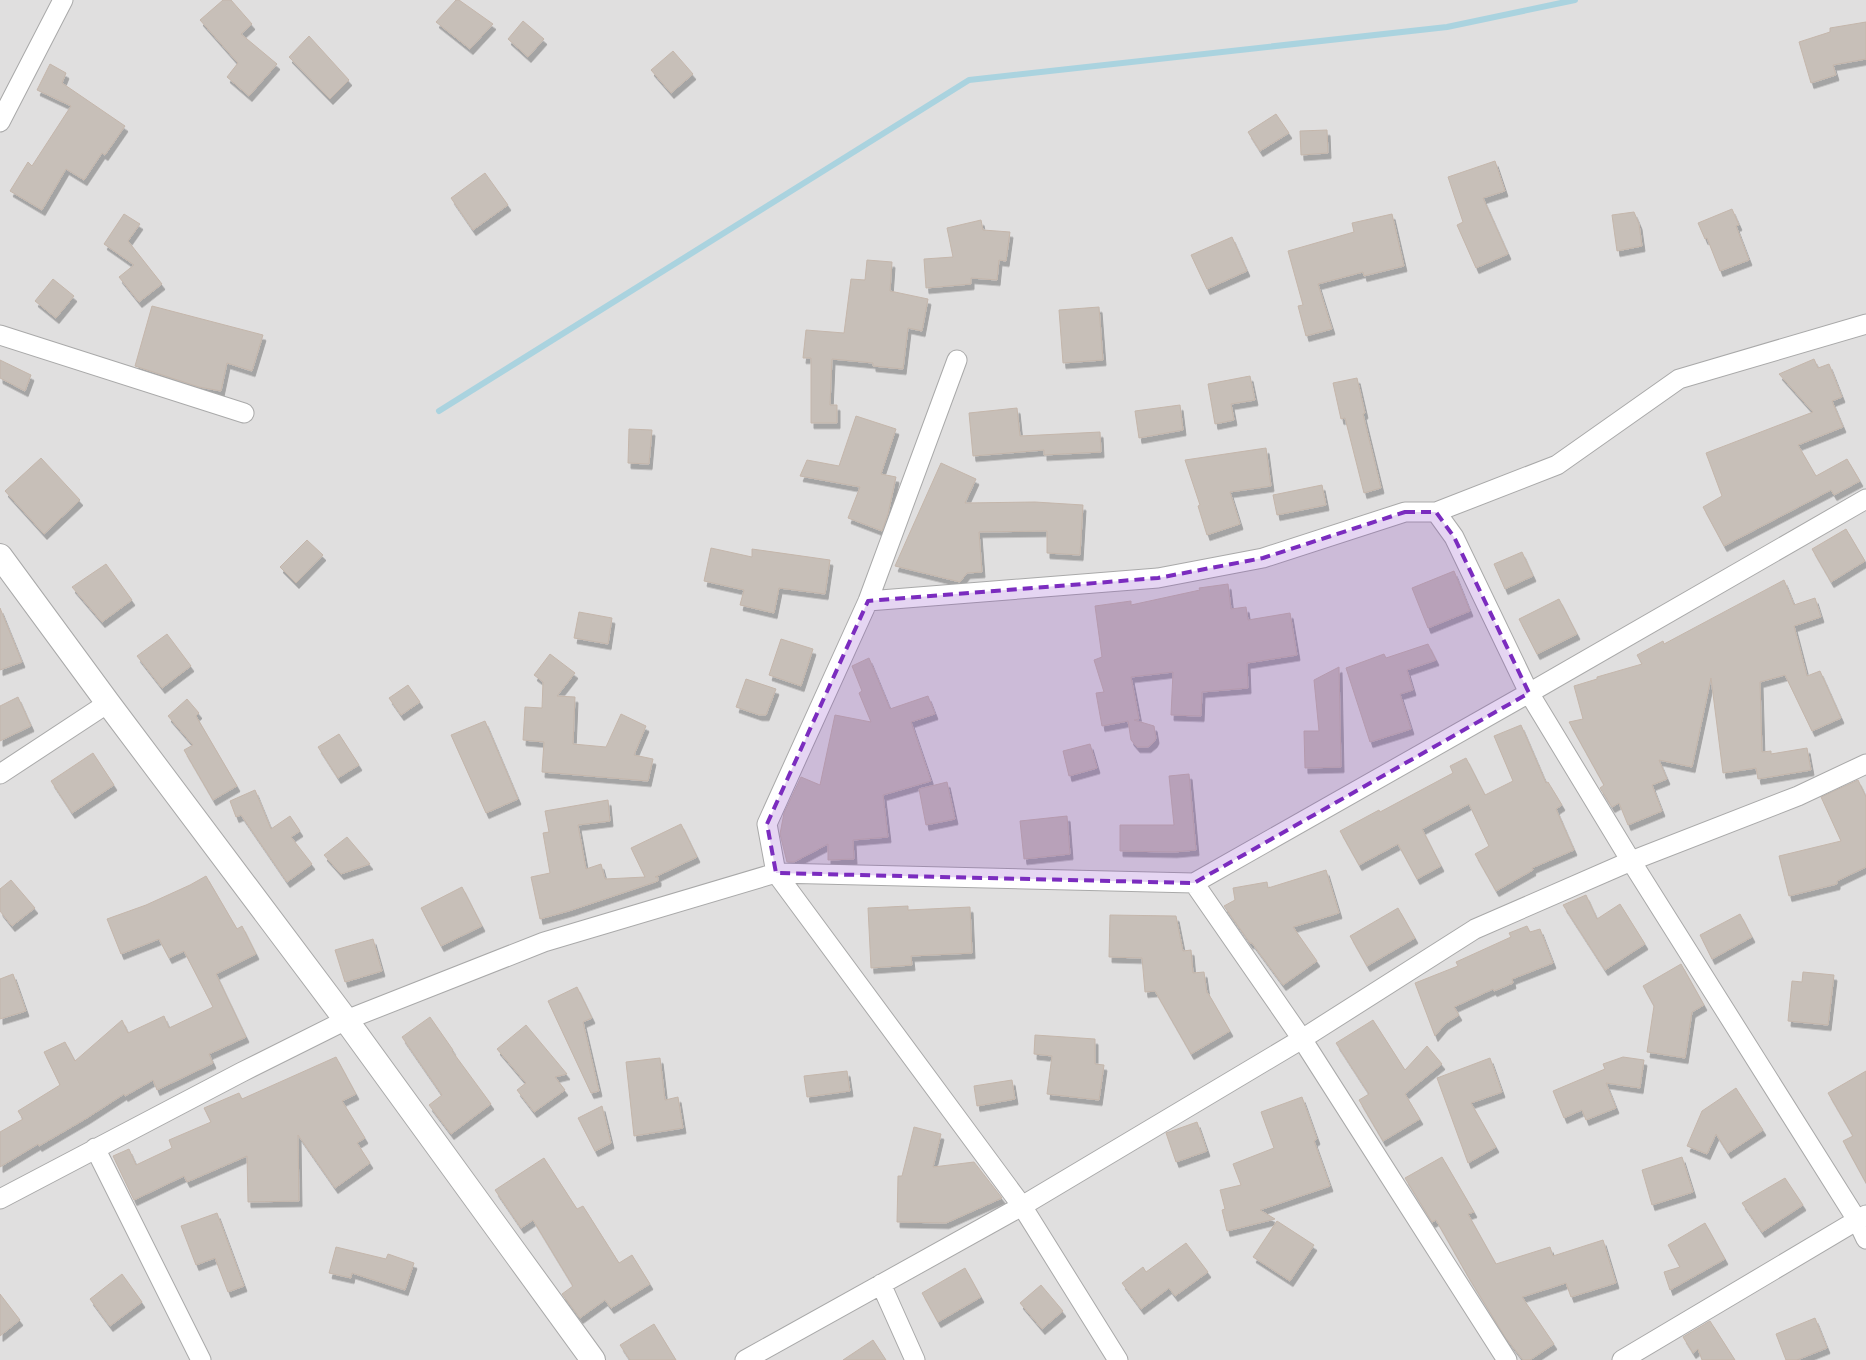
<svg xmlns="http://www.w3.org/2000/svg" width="1866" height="1360" viewBox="0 0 1866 1360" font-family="'Nunito Sans',sans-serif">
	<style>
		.residential { fill: #e0dfdf }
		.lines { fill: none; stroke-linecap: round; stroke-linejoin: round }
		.stream { stroke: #aad3df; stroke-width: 6 }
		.building { fill: #c7bfb8; stroke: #c4b6ab; filter: url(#shadow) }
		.minor-casing { stroke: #a9a9a9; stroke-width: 21 }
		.tertiary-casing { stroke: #a9a9a9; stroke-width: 26 }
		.minor { stroke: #fff; stroke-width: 19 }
		.tertiary { stroke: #fff; stroke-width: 24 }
		.marked { fill: #7b2cbf; fill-opacity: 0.2; stroke: #7b2cbf; stroke-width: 4; stroke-dasharray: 10 6; stroke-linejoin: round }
	</style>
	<defs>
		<filter id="shadow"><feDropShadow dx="3" dy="5.5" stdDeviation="0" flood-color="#0004"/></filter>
	</defs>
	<rect width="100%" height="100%" fill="#f2efe9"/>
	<!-- residential -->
	<path class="residential" d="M 0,0 L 1866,0 L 1866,1360 L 0,1360 Z"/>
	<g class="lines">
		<!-- stream -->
		<path class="stream" d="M 439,411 L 969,80 L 1447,27 L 1575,0"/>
	</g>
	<!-- building -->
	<path class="building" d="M 223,0 L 231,0 L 252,24 L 241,34 L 277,64 L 249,96 L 227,77 L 238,63 L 200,20 Z
		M 456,0 L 459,0 L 493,24 L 470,49 L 436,22 Z
		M 523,21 L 544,39 L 528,57 L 508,39 Z
		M 1866,22 L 1866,59 L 1833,65 L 1836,75 L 1811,83 L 1799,42 L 1830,32 L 1830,28 Z
		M 309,36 L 349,80 L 330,99 L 289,57 Z
		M 673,51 L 693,74 L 671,93 L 651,70 Z
		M 50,64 L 66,73 L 62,83 L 125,126 L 105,155 L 102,153 L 84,180 L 66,169 L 42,210 L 10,191 L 28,162 L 32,166 L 71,106 L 37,90 Z
		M 1276,114 L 1289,133 L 1260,151 L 1248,132 Z
		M 1327,130 L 1328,153 L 1301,155 L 1300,131 Z
		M 1495,161 L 1505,191 L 1483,198 L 1508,254 L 1476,268 L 1457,225 L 1463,222 L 1448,177 Z
		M 485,173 L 508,205 L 473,230 L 451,198 Z
		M 1732,209 L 1739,225 L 1736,226 L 1749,260 L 1720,271 L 1707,238 L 1705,239 L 1698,223 Z
		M 1634,212 L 1639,224 L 1642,246 L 1617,251 L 1612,215 Z
		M 124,214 L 140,224 L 128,241 L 162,284 L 139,302 L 119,277 L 134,265 L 104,244 Z
		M 1392,214 L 1404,266 L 1364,276 L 1363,272 L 1318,284 L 1332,329 L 1306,336 L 1298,306 L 1303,305 L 1288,251 L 1354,232 L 1352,223 Z
		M 981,220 L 983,230 L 1010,232 L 1006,261 L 999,260 L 997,280 L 971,278 L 971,284 L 926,288 L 924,259 L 953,257 L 947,228 Z
		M 1232,237 L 1247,271 L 1207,289 L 1191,255 Z
		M 867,260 L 892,262 L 890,291 L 928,299 L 922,331 L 908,328 L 903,369 L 873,366 L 873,363 L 832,359 L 830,405 L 837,405 L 837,423 L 811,423 L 811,358 L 803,358 L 806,330 L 844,333 L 851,279 L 865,280 Z
		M 53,279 L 74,296 L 56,318 L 35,301 Z
		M 152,306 L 263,335 L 252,371 L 227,363 L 221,391 L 199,387 L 135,366 Z
		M 1099,307 L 1103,360 L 1063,363 L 1059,310 Z
		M 1814,359 L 1818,368 L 1829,364 L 1842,397 L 1832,401 L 1843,427 L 1798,445 L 1816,476 L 1847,459 L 1860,481 L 1834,495 L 1831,490 L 1724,546 L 1703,507 L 1722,496 L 1706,453 L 1813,412 L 1779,374 Z
		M 0,360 L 31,375 L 25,391 L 0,378 Z
		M 1250,376 L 1255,400 L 1231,404 L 1234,420 L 1215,424 L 1208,384 Z
		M 1357,378 L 1365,413 L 1363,414 L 1381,488 L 1364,493 L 1345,418 L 1341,419 L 1333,383 Z
		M 1180,405 L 1183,430 L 1139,438 L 1135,411 Z
		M 1017,408 L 1020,436 L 1100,432 L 1101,452 L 1044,455 L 1044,450 L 973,456 L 969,413 Z
		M 856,416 L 896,429 L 881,474 L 896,477 L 888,514 L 882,531 L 848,518 L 860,487 L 800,476 L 807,460 L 839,466 Z
		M 629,429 L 652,430 L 649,464 L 628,463 Z
		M 1266,448 L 1271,486 L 1230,492 L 1240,524 L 1207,535 L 1198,506 L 1200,505 L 1185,460 Z
		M 41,458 L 80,500 L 44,534 L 5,491 Z
		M 941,463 L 976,479 L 965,503 L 1035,502 L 1083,505 L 1080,555 L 1047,553 L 1047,531 L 979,532 L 982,572 L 967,573 L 960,582 L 895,566 Z
		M 1322,485 L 1326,505 L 1277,515 L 1273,495 Z
		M 1846,529 L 1865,561 L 1831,582 L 1812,549 Z
		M 307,540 L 323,555 L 296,583 L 280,567 Z
		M 711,548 L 752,557 L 752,549 L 830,560 L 825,594 L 779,588 L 774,613 L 740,605 L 744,590 L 704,581 Z
		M 1522,552 L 1533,576 L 1505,589 L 1494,564 Z
		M 106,564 L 132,600 L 102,622 L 72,587 Z
		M 1454,571 L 1470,611 L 1428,628 L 1412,588 Z
		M 1784,580 L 1794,605 L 1815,598 L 1821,617 L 1794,626 L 1807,676 L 1820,671 L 1841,718 L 1812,731 L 1785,675 L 1760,682 L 1762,752 L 1771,751 L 1771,754 L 1807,748 L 1811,770 L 1758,779 L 1756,768 L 1723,773 L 1711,678 L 1692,767 L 1659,760 L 1667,779 L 1652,785 L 1662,811 L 1628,825 L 1619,803 L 1612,807 L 1600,788 L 1604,785 L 1569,722 L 1583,719 L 1574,686 L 1597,679 L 1597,677 L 1642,664 L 1637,655 L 1663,641 L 1664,644 Z
		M 1228,584 L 1231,609 L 1246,607 L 1248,620 L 1290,613 L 1297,655 L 1247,663 L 1248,688 L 1202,692 L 1201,716 L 1171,715 L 1173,672 L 1131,677 L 1139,719 L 1134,720 L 1154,726 L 1156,738 L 1154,742 L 1148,747 L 1137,747 L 1131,740 L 1128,721 L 1102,726 L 1096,693 L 1104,692 L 1094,660 L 1102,657 L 1095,606 L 1131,601 L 1131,605 L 1200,590 L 1199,588 Z
		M 1559,599 L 1577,634 L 1537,654 L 1519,619 Z
		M 0,608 L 22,662 L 0,670 Z
		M 579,612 L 612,618 L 608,644 L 574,638 Z
		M 167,634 L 191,666 L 162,688 L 137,656 Z
		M 781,639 L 813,649 L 801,686 L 769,675 Z
		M 1428,644 L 1436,660 L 1407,670 L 1413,690 L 1400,694 L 1411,729 L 1370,742 L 1346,668 L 1384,654 L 1386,658 Z
		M 550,654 L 575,673 L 557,696 L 575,697 L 573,744 L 606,747 L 621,714 L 646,726 L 634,755 L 653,759 L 648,781 L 542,772 L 544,742 L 523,740 L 525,707 L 542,708 L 543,682 L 534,675 Z
		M 869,658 L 890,709 L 928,696 L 935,714 L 911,722 L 931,781 L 883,795 L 888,837 L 853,840 L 854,859 L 828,860 L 828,844 L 794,862 L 787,862 L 780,834 L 784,813 L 801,777 L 820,785 L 835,715 L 871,722 L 859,693 L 862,691 L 852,666 Z
		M 1339,667 L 1341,767 L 1305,768 L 1304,731 L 1319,731 L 1314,680 Z
		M 746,679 L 776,689 L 766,715 L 759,715 L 736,707 Z
		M 408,685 L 420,702 L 401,715 L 389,698 Z
		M 18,697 L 31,726 L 0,741 L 0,706 Z
		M 187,699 L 199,713 L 196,716 L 237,786 L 213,800 L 184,750 L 193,745 L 168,716 Z
		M 485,721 L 518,799 L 486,813 L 451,735 Z
		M 1521,725 L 1546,783 L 1548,782 L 1562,805 L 1556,809 L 1574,850 L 1532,868 L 1533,870 L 1496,891 L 1475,854 L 1489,846 L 1469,804 L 1422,829 L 1441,866 L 1417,879 L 1398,844 L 1359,865 L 1340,831 L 1379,810 L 1380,812 L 1453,773 L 1450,766 L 1466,758 L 1485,795 L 1513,781 L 1494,736 Z
		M 339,734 L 359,765 L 338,778 L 318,747 Z
		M 1090,744 L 1097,768 L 1069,776 L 1063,751 Z
		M 93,753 L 114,785 L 72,813 L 51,781 Z
		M 1189,774 L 1196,850 L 1174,852 L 1120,851 L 1120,825 L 1174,825 L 1169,776 Z
		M 1858,780 L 1866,797 L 1866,867 L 1837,881 L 1837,884 L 1789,896 L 1779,856 L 1841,841 L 1821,797 Z
		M 947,782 L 955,819 L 926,825 L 919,789 Z
		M 255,790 L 271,829 L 290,816 L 300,831 L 291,837 L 312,864 L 287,882 L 241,815 L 236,817 L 230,801 Z
		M 608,800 L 610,821 L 578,825 L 586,869 L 601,864 L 605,879 L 645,877 L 631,848 L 681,824 L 697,857 L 655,877 L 658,877 L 658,881 L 572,910 L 540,919 L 531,877 L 550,873 L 543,833 L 549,832 L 545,811 Z
		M 1067,816 L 1070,854 L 1024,859 L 1020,821 Z
		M 347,837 L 370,864 L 341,874 L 324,855 Z
		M 1326,870 L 1339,913 L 1293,927 L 1317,961 L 1283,985 L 1252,943 L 1250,943 L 1224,906 L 1235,900 L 1233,888 L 1267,882 L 1268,888 Z
		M 206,876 L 237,929 L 242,926 L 256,954 L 216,974 L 246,1037 L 209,1054 L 213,1063 L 157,1090 L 153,1080 L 125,1096 L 124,1094 L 87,1118 L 39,1146 L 38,1144 L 0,1167 L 0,1132 L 23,1119 L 18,1111 L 60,1085 L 44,1052 L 65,1042 L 75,1061 L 122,1020 L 128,1033 L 164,1016 L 169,1028 L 213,1007 L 184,951 L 169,958 L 159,939 L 121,954 L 107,919 L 146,905 L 190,885 Z
		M 11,880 L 35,908 L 12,926 L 0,911 L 0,889 Z
		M 462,887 L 482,926 L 441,946 L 421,908 Z
		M 1586,895 L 1597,919 L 1620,904 L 1645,944 L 1605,970 L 1563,905 Z
		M 908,906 L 908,910 L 970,907 L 972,953 L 911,956 L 912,965 L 871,968 L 868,908 Z
		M 1398,908 L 1415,938 L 1367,966 L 1350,936 Z
		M 1740,914 L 1752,937 L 1712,959 L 1700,935 Z
		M 1110,915 L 1176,916 L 1183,951 L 1191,950 L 1193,973 L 1204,972 L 1207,993 L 1208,993 L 1230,1031 L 1191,1054 L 1155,991 L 1145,992 L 1142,958 L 1109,957 Z
		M 1527,926 L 1530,932 L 1540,929 L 1553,963 L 1512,979 L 1513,983 L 1494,991 L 1493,989 L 1454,1007 L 1459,1015 L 1445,1024 L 1435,1036 L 1415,983 L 1458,966 L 1456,962 L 1511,937 L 1509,933 Z
		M 373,939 L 382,971 L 345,982 L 335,950 Z
		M 1681,964 L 1704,1005 L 1692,1012 L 1685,1058 L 1647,1052 L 1654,1006 L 1643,986 Z
		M 1803,972 L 1834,975 L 1828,1025 L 1788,1021 L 1792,981 L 1802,982 Z
		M 13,974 L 26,1011 L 0,1019 L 0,979 Z
		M 577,987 L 592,1018 L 583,1022 L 599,1091 L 591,1093 L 548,1001 Z
		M 430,1017 L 453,1050 L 452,1051 L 491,1104 L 451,1134 L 429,1105 L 442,1095 L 402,1037 Z
		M 1373,1020 L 1405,1070 L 1427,1046 L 1442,1064 L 1405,1094 L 1420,1119 L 1383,1141 L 1359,1100 L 1369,1094 L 1336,1043 Z
		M 526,1025 L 567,1074 L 555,1077 L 565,1090 L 534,1112 L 517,1090 L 526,1083 L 497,1049 Z
		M 1035,1035 L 1095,1039 L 1095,1064 L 1104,1065 L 1099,1100 L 1047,1094 L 1052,1056 L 1034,1054 Z
		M 336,1057 L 356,1094 L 342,1101 L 365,1138 L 357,1143 L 370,1163 L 335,1188 L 298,1135 L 299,1201 L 248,1202 L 247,1156 L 187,1182 L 184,1176 L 134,1200 L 113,1156 L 129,1149 L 136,1165 L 172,1148 L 169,1140 L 211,1122 L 204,1108 L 239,1093 L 242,1099 Z
		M 1623,1057 L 1644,1060 L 1640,1088 L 1606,1083 L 1616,1108 L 1586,1120 L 1582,1110 L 1564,1118 L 1553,1091 L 1605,1069 L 1603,1064 Z
		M 660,1058 L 665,1100 L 678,1097 L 683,1128 L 634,1136 L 626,1062 Z
		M 1490,1058 L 1502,1092 L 1471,1103 L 1496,1147 L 1468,1163 L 1437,1078 Z
		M 847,1071 L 850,1091 L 807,1097 L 804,1076 Z
		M 1866,1071 L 1866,1183 L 1843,1141 L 1853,1136 L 1828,1093 Z
		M 1012,1080 L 1015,1099 L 977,1106 L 974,1086 Z
		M 1736,1088 L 1763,1130 L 1728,1153 L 1716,1134 L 1707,1154 L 1687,1146 L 1702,1111 Z
		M 1302,1097 L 1317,1139 L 1314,1141 L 1330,1186 L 1260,1210 L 1275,1219 L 1227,1231 L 1222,1210 L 1225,1209 L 1220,1190 L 1241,1185 L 1233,1164 L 1274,1148 L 1261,1112 Z
		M 602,1106 L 611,1143 L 595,1151 L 578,1118 Z
		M 1197,1122 L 1207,1151 L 1176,1162 L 1166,1133 Z
		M 914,1127 L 941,1134 L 933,1167 L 974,1162 L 1002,1198 L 946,1223 L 897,1222 L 898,1176 L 902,1176 Z
		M 1442,1157 L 1474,1212 L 1468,1214 L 1496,1264 L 1550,1247 L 1553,1256 L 1603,1240 L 1616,1283 L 1571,1297 L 1566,1283 L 1522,1297 L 1554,1344 L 1530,1360 L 1523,1360 L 1505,1337 L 1469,1278 L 1436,1220 L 1432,1222 L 1405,1178 Z
		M 1682,1157 L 1693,1192 L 1652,1205 L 1642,1170 Z
		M 544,1158 L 577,1209 L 583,1206 L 619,1263 L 632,1255 L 650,1284 L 611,1308 L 605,1300 L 580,1318 L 562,1294 L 573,1286 L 533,1220 L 521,1228 L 495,1190 Z
		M 1785,1178 L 1803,1205 L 1762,1232 L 1742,1203 Z
		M 217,1213 L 244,1286 L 228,1292 L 215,1258 L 196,1265 L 181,1226 Z
		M 1277,1221 L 1314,1245 L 1290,1281 L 1253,1257 Z
		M 1705,1223 L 1725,1259 L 1670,1290 L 1664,1272 L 1680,1267 L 1668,1245 Z
		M 1186,1243 L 1208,1272 L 1175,1296 L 1169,1288 L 1141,1309 L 1122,1283 L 1143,1267 L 1146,1272 Z
		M 336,1247 L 386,1259 L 388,1254 L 414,1263 L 405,1290 L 352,1273 L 351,1278 L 329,1273 Z
		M 965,1268 L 981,1297 L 938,1322 L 922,1293 Z
		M 122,1274 L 142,1302 L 110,1326 L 90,1299 Z
		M 1041,1285 L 1063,1311 L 1042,1329 L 1020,1303 Z
		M 0,1294 L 20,1320 L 0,1336 Z
		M 1815,1318 L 1827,1348 L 1797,1360 L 1786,1360 L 1776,1334 Z
		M 1710,1321 L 1735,1360 L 1702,1360 L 1698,1349 L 1693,1353 L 1683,1337 Z
		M 654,1324 L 676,1360 L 630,1360 L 620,1345 Z
		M 873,1340 L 886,1360 L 843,1360 Z"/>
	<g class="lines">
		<!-- minor casing -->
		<g class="minor-casing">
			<path id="minor" d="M 0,122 L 63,0
				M 0,335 L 244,413
				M 957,360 L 868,601 L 767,824 L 776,873 L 1022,1206 L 1118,1360
				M 1436,512 L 1557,465 L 1679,379 L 1866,324
				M 868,601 L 1158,578 L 1263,558 L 1405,512 L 1436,512 L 1454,537 L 1529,693 L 1631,861 L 1857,1220 L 1866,1239
				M 0,774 L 108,703
				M 1194,883 L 1529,693 L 1866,499
				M 95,1148 L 201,1360
				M 0,1199 L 242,1072 L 346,1020 L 544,942 L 776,873 L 1194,883 L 1302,1039 L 1507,1360
				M 881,1284 L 915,1360
				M 745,1360 L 1022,1206 L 1302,1039 L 1475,929 L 1631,861 L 1798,796 L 1866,764
				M 1622,1360 L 1866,1215"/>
		</g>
		<!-- tertiary casing -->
		<g class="tertiary-casing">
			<path id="tertiary" d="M 0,556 L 108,703 L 346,1020 L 593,1360"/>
		</g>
		<!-- minor -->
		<use href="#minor" class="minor"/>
		<!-- tertiary -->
		<use href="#tertiary" class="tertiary"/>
	</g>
	<!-- marked area -->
	<path class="marked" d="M 1405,512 L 1436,512 L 1454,537 L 1529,693 L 1194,883 L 776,873 L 767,824 L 868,601 L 1158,578 L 1263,558 Z"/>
</svg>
